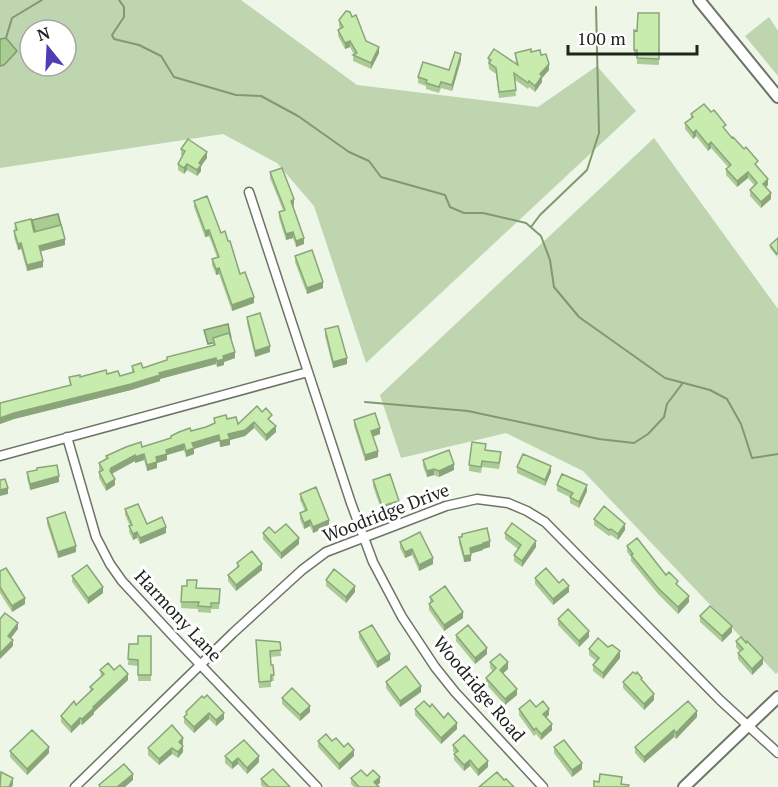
<svg xmlns="http://www.w3.org/2000/svg" width="778" height="787" viewBox="0 0 778 787" font-family="'PT Serif',serif">
	<style>
		.green { fill: #bed5af; fill-rule: evenodd }
		.water { fill: #a9cd90; stroke: #809a6e; stroke-width: 1.5 }
		.lines { fill: none; stroke-linecap: round; stroke-linejoin: round }
		.stream { stroke: #809a6e; stroke-width: 2 }
		.street-casing { stroke: #6d7567; stroke-width: 11 }
		.secondary-casing { stroke: #6d7567; stroke-width: 14 }
		.street { stroke: #fff; stroke-width: 8 }
		.secondary { stroke: #fff; stroke-width: 10 }
		.wall { fill: #abcb96 }
		.shaded-wall { fill: #8ba57a }
		.building { fill: #c7ecae; stroke: #8ba57a; stroke-width: 1.5 }
		.labels { text-anchor: middle; stroke-width: 6; stroke-linejoin: round; paint-order: stroke }
		.street-label { font-size: 18px; fill: #20241e; stroke: #fff }
	</style>
	<rect width="100%" height="100%" fill="#edf6e7"/>
	<!-- green -->
	<path class="green" d="M 0,0 L 241,0 L 357,85 L 538,107 L 597,66 L 636,111 L 366,363 L 314,206 L 277,163 L 223,134 L 0,168 ZM 30,30 L 66,30 L 66,66 L 30,66 Z
		M 769,17 L 778,31 L 778,76 L 745,36 Z
		M 654,138 L 778,309 L 778,672 L 776,674 L 583,471 L 506,433 L 401,458 L 380,395 Z"/>
	<!-- water -->
	<path class="water" d="M 6,38 L 17,51 L 4,65 L 0,66 L 0,39 Z
		M 58,214 L 62,229 L 36,235 L 32,220 Z
		M 228,324 L 231,338 L 208,344 L 204,330 Z"/>
	<g class="lines">
		<!-- stream -->
		<path class="stream" d="M 119,0 L 124,7 L 124,17 L 112,35 L 114,39 L 139,45 L 161,56 L 174,77 L 236,95 L 261,96 L 298,116 L 349,152 L 369,161 L 381,177 L 445,195 L 450,207 L 464,213 L 483,213 L 526,223 L 541,236 L 550,260 L 554,287 L 579,317 L 665,378 L 710,390 L 727,399 L 741,424 L 752,458 L 778,454
			M 6,38 L 12,18 L 42,0
			M 531,227 L 540,215 L 587,170 L 599,133 L 596,7
			M 365,402 L 468,411 L 599,439 L 634,443 L 648,434 L 664,417 L 667,404 L 682,384"/>
		<!-- street casing -->
		<g class="street-casing">
			<path id="street" d="M 249,192 L 351,503 L 373,562 L 402,617 L 435,667 L 455,692 L 543,787
				M 67,437 L 96,537 L 110,564 L 122,581 L 172,635 L 317,787
				M 0,456 L 308,372
				M 75,787 L 233,633 L 302,570 L 326,552 L 446,506 L 477,499 L 508,503 L 527,511 L 545,522 L 720,700 L 778,753"/>
		</g>
		<!-- secondary casing -->
		<g class="secondary-casing">
			<path id="secondary" d="M 699,0 L 778,97
				M 684,787 L 778,697"/>
		</g>
		<!-- street -->
		<use href="#street" class="street"/>
		<!-- secondary -->
		<use href="#secondary" class="secondary"/>
	</g>
	<!-- wall -->
	<path class="wall" d="M 659,13 L 659,65 L 637,64 L 637,56 L 634,56 L 634,30 L 637,31 Z
		M 352,17 L 366,41 L 379,53 L 371,69 L 353,61 L 353,55 L 354,55 L 350,47 L 345,49 L 338,36 L 338,30 L 340,29 L 339,26 L 339,20 Z
		M 531,52 L 541,55 L 549,70 L 542,78 L 542,82 L 535,92 L 529,87 L 528,89 L 515,80 L 516,96 L 499,98 L 496,74 L 489,69 L 488,58 L 516,64 L 515,53 Z
		M 461,60 L 452,91 L 441,88 L 439,93 L 426,89 L 426,86 L 418,83 L 418,77 L 449,70 Z
		M 691,114 L 726,131 L 758,167 L 768,185 L 766,187 L 771,199 L 761,208 L 750,196 L 750,190 L 754,185 L 748,178 L 737,187 L 726,175 L 726,169 L 728,167 L 711,148 L 708,151 L 696,136 L 693,139 L 685,129 L 685,123 L 691,119 Z
		M 181,149 L 207,158 L 201,166 L 201,171 L 197,176 L 187,170 L 184,174 L 178,170 L 178,164 L 182,156 L 181,155 Z
		M 270,172 L 294,205 L 293,206 L 304,244 L 296,247 L 293,238 L 286,240 L 279,218 L 279,212 L 283,210 L 270,178 Z
		M 194,201 L 221,233 L 254,303 L 232,311 L 219,274 L 216,275 L 212,265 L 212,259 L 217,257 L 209,236 L 205,237 L 194,207 Z
		M 15,223 L 34,232 L 65,245 L 40,251 L 43,267 L 27,271 L 21,249 L 18,250 L 14,237 Z
		M 778,238 L 777,257 L 770,248 L 770,245 Z
		M 295,256 L 323,288 L 307,294 L 295,262 Z
		M 247,317 L 270,352 L 255,357 L 247,323 Z
		M 325,329 L 347,364 L 333,368 L 325,336 Z
		M 213,338 L 235,358 L 224,362 L 224,365 L 217,367 L 216,364 L 160,379 L 160,381 L 131,390 L 14,419 L 0,424 L 0,403 L 70,385 L 69,377 L 80,377 L 107,374 L 120,376 L 132,372 L 132,366 L 143,368 L 167,361 L 167,357 L 213,346 Z
		M 214,418 L 227,419 L 238,424 L 272,421 L 272,422 L 276,432 L 266,441 L 254,428 L 245,436 L 230,440 L 230,445 L 220,447 L 219,441 L 194,449 L 194,454 L 186,457 L 184,450 L 167,455 L 167,460 L 157,463 L 157,468 L 147,471 L 144,460 L 135,463 L 135,461 L 112,474 L 115,485 L 106,491 L 99,478 L 99,472 L 100,472 L 99,469 L 99,463 L 106,459 L 106,456 L 142,447 L 171,438 L 171,436 L 206,427 L 214,423 Z
		M 354,420 L 380,434 L 373,437 L 378,457 L 365,461 L 354,426 Z
		M 486,450 L 501,458 L 499,469 L 482,467 L 481,473 L 469,471 L 469,465 Z
		M 423,460 L 454,470 L 439,477 L 434,475 L 427,477 L 423,466 Z
		M 517,467 L 551,472 L 545,486 L 517,473 Z
		M 37,470 L 59,482 L 30,490 L 27,478 L 27,472 Z
		M 373,480 L 399,507 L 382,512 L 373,486 Z
		M 557,485 L 587,491 L 579,508 L 570,503 L 570,497 L 557,491 Z
		M 300,494 L 329,526 L 313,533 L 310,526 L 304,529 L 300,519 L 300,513 L 305,511 L 300,500 Z
		M 125,509 L 147,524 L 166,533 L 140,544 L 137,538 L 133,540 L 129,532 L 130,526 L 125,515 Z
		M 47,518 L 76,552 L 58,558 L 47,524 Z
		M 594,519 L 625,530 L 618,540 L 611,535 L 609,536 L 594,525 Z
		M 263,533 L 275,533 L 299,544 L 281,559 L 263,539 Z
		M 505,533 L 536,547 L 522,567 L 514,561 L 514,555 L 518,549 L 505,539 Z
		M 462,534 L 490,547 L 483,549 L 483,550 L 471,553 L 471,561 L 464,562 L 459,543 L 459,537 L 462,537 Z
		M 400,542 L 433,564 L 419,571 L 412,555 L 405,558 L 400,548 Z
		M 627,546 L 666,575 L 678,586 L 689,602 L 678,614 L 658,594 L 631,561 L 631,557 L 627,552 Z
		M 237,563 L 262,570 L 236,591 L 228,581 L 228,575 L 237,567 Z
		M 0,571 L 25,604 L 12,612 L 0,593 Z
		M 72,576 L 103,593 L 88,604 L 72,582 Z
		M 535,578 L 559,583 L 569,592 L 553,605 L 535,584 Z
		M 326,580 L 355,592 L 346,603 L 326,586 Z
		M 182,586 L 197,588 L 220,589 L 219,609 L 211,609 L 211,613 L 198,612 L 198,609 L 181,608 Z
		M 430,597 L 463,618 L 444,631 L 429,610 L 429,604 L 430,603 Z
		M 700,616 L 732,632 L 722,642 L 700,622 Z
		M 558,619 L 589,637 L 579,647 L 558,625 Z
		M 359,632 L 390,660 L 377,668 L 359,638 Z
		M 456,635 L 487,654 L 475,664 L 456,641 Z
		M 151,636 L 151,681 L 138,681 L 138,666 L 128,665 L 129,644 L 138,644 Z
		M 256,640 L 280,642 L 281,656 L 270,657 L 271,665 L 273,665 L 274,681 L 271,681 L 271,687 L 259,688 Z
		M 736,641 L 763,664 L 752,675 L 738,659 L 738,653 L 740,652 L 736,647 Z
		M 589,649 L 620,658 L 603,679 L 593,671 L 593,665 L 596,661 L 589,655 Z
		M 490,662 L 508,669 L 503,673 L 517,695 L 505,705 L 486,684 L 486,678 L 493,671 L 490,668 Z
		M 100,670 L 114,670 L 128,680 L 94,712 L 94,714 L 82,725 L 80,724 L 71,733 L 61,722 L 61,716 L 76,705 L 90,691 L 90,687 L 101,677 Z
		M 642,681 L 654,700 L 644,710 L 623,688 L 623,682 Z
		M 386,682 L 421,692 L 400,707 L 386,688 Z
		M 202,696 L 224,719 L 216,726 L 209,719 L 194,733 L 184,723 L 184,717 L 186,716 L 186,712 Z
		M 282,698 L 310,712 L 300,721 L 282,704 Z
		M 430,707 L 457,729 L 441,744 L 415,715 L 415,709 Z
		M 536,707 L 549,715 L 546,717 L 552,730 L 541,740 L 536,734 L 534,736 L 519,715 L 519,709 Z
		M 697,717 L 676,739 L 674,737 L 644,763 L 635,753 L 635,747 Z
		M 318,741 L 332,741 L 344,747 L 354,756 L 339,770 L 318,747 Z
		M 183,744 L 182,745 L 183,752 L 178,758 L 172,754 L 159,765 L 148,755 L 148,748 Z
		M 453,745 L 488,767 L 478,776 L 470,766 L 464,771 L 454,760 L 454,754 L 455,753 L 453,751 Z
		M 554,747 L 582,769 L 572,777 L 554,753 Z
		M 10,751 L 49,753 L 27,775 L 10,757 Z
		M 225,756 L 259,762 L 247,774 L 238,764 L 232,769 L 225,763 Z
		M 367,776 L 380,783 L 377,785 L 379,787 L 354,787 L 351,784 L 351,778 Z
		M 261,779 L 290,787 L 263,787 L 261,785 Z"/>
	<!-- shaded-wall -->
	<path class="shaded-wall" d="M 350,41 L 350,47 L 345,49 L 345,43 Z
		M 379,47 L 379,53 L 371,69 L 371,63 Z
		M 461,54 L 461,60 L 452,91 L 452,85 Z
		M 549,64 L 549,70 L 542,78 L 542,82 L 535,92 L 535,86 L 540,74 Z
		M 696,130 L 696,136 L 693,139 L 693,133 Z
		M 711,142 L 711,148 L 708,151 L 708,145 Z
		M 207,152 L 207,158 L 201,166 L 201,171 L 197,176 L 197,170 L 199,163 Z
		M 187,164 L 187,170 L 184,174 L 184,168 Z
		M 748,172 L 748,178 L 737,187 L 737,181 Z
		M 768,179 L 768,185 L 763,190 L 763,184 Z
		M 771,193 L 771,199 L 761,208 L 761,202 Z
		M 294,199 L 294,205 L 291,207 L 291,201 Z
		M 209,230 L 209,236 L 205,237 L 205,231 Z
		M 293,232 L 293,238 L 286,240 L 286,234 Z
		M 304,238 L 304,244 L 296,247 L 296,241 Z
		M 65,239 L 65,245 L 39,252 L 39,246 Z
		M 21,243 L 21,249 L 18,250 L 18,244 Z
		M 43,261 L 43,267 L 27,271 L 27,265 Z
		M 219,268 L 219,274 L 216,275 L 216,269 Z
		M 323,282 L 323,288 L 307,294 L 307,288 Z
		M 254,297 L 254,303 L 232,311 L 232,305 Z
		M 270,346 L 270,352 L 255,357 L 255,351 Z
		M 235,352 L 235,358 L 224,362 L 224,365 L 217,367 L 217,361 L 223,356 Z
		M 216,358 L 216,364 L 160,379 L 160,381 L 131,390 L 14,419 L 0,424 L 0,418 L 14,413 Z
		M 347,358 L 347,364 L 333,368 L 333,362 Z
		M 254,422 L 254,428 L 245,436 L 230,440 L 230,445 L 220,447 L 220,441 L 228,434 Z
		M 276,426 L 276,432 L 266,441 L 266,435 Z
		M 380,428 L 380,434 L 371,437 L 371,431 Z
		M 219,435 L 219,441 L 194,449 L 194,454 L 186,457 L 186,451 L 192,443 Z
		M 184,444 L 184,450 L 167,455 L 167,460 L 157,463 L 157,468 L 147,471 L 147,465 L 166,450 Z
		M 378,451 L 378,457 L 365,461 L 365,455 Z
		M 144,454 L 144,460 L 135,463 L 135,457 Z
		M 135,455 L 135,461 L 111,474 L 110,471 L 111,468 Z
		M 454,464 L 454,470 L 439,477 L 439,471 Z
		M 551,466 L 551,472 L 545,486 L 545,480 Z
		M 434,469 L 434,475 L 427,477 L 427,471 Z
		M 59,476 L 59,482 L 30,490 L 30,484 Z
		M 115,479 L 115,485 L 106,491 L 106,485 Z
		M 587,485 L 587,491 L 579,508 L 579,502 Z
		M 8,488 L 8,494 L 0,496 L 0,490 Z
		M 399,501 L 399,507 L 382,512 L 382,506 Z
		M 310,520 L 310,526 L 304,529 L 304,523 Z
		M 329,520 L 329,526 L 313,533 L 313,527 Z
		M 625,524 L 625,530 L 618,540 L 618,534 Z
		M 166,527 L 166,533 L 140,544 L 140,538 Z
		M 137,532 L 137,538 L 133,540 L 133,534 Z
		M 299,538 L 299,544 L 281,559 L 281,553 Z
		M 490,541 L 490,547 L 483,549 L 483,550 L 470,554 L 470,548 Z
		M 536,541 L 536,547 L 522,567 L 522,561 Z
		M 76,546 L 76,552 L 58,558 L 58,552 Z
		M 412,549 L 412,555 L 405,558 L 405,552 Z
		M 471,555 L 471,561 L 464,562 L 464,556 Z
		M 433,558 L 433,564 L 419,571 L 419,565 Z
		M 262,564 L 262,570 L 236,591 L 236,585 Z
		M 355,586 L 355,592 L 346,603 L 346,597 Z
		M 569,586 L 569,592 L 553,605 L 553,599 Z
		M 103,587 L 103,593 L 88,604 L 88,598 Z
		M 689,596 L 689,602 L 678,614 L 678,607 Z
		M 25,598 L 25,604 L 12,612 L 12,606 Z
		M 463,612 L 463,618 L 444,631 L 444,625 Z
		M 18,623 L 18,629 L 8,642 L 8,636 Z
		M 732,626 L 732,632 L 722,642 L 722,636 Z
		M 589,631 L 589,637 L 579,647 L 579,641 Z
		M 13,640 L 13,646 L 0,659 L 0,653 Z
		M 487,648 L 487,654 L 475,664 L 475,658 Z
		M 620,651 L 620,658 L 603,679 L 603,673 Z
		M 390,654 L 390,660 L 377,668 L 377,662 Z
		M 763,658 L 763,664 L 752,675 L 752,669 Z
		M 508,662 L 508,669 L 500,676 L 500,670 Z
		M 128,674 L 128,680 L 94,712 L 94,714 L 82,725 L 82,719 L 93,707 Z
		M 421,686 L 421,692 L 400,707 L 400,701 Z
		M 517,689 L 517,695 L 505,705 L 505,699 Z
		M 654,694 L 654,700 L 644,710 L 644,704 Z
		M 310,706 L 310,712 L 300,721 L 300,715 Z
		M 549,709 L 549,715 L 543,720 L 543,714 Z
		M 697,711 L 697,717 L 676,739 L 676,733 Z
		M 209,713 L 209,719 L 194,733 L 194,727 Z
		M 224,713 L 224,719 L 216,726 L 216,720 Z
		M 80,718 L 80,724 L 71,733 L 71,727 Z
		M 457,723 L 457,729 L 441,744 L 441,738 Z
		M 552,724 L 552,730 L 541,740 L 541,734 Z
		M 674,730 L 674,737 L 644,763 L 644,757 Z
		M 183,738 L 183,744 L 179,748 L 179,742 Z
		M 183,746 L 183,752 L 178,758 L 178,752 Z
		M 49,747 L 49,753 L 27,775 L 27,769 Z
		M 172,748 L 172,754 L 159,765 L 159,759 Z
		M 354,750 L 354,756 L 339,770 L 339,764 Z
		M 259,756 L 259,762 L 247,774 L 247,768 Z
		M 238,758 L 238,764 L 232,769 L 232,763 Z
		M 470,760 L 470,766 L 464,771 L 464,765 Z
		M 488,761 L 488,767 L 478,776 L 478,770 Z
		M 582,763 L 582,769 L 572,777 L 572,770 Z
		M 133,774 L 133,780 L 125,787 L 117,787 Z
		M 380,777 L 380,783 L 375,787 L 374,782 Z
		M 13,778 L 13,784 L 12,787 L 9,787 Z"/>
	<!-- building -->
	<path class="building" d="M 346,11 L 350,12 L 352,17 L 356,15 L 366,41 L 379,47 L 371,63 L 353,55 L 357,53 L 350,41 L 345,43 L 338,30 L 343,27 L 339,20 Z
		M 638,13 L 659,13 L 659,59 L 637,58 L 637,50 L 634,50 L 634,30 L 637,31 Z
		M 494,49 L 518,65 L 515,53 L 531,49 L 531,52 L 540,50 L 541,55 L 546,54 L 549,64 L 540,74 L 542,76 L 535,86 L 529,81 L 528,83 L 514,73 L 516,90 L 499,92 L 496,68 L 489,63 L 491,60 L 488,58 Z
		M 455,52 L 461,54 L 452,85 L 441,82 L 439,87 L 426,83 L 427,80 L 418,77 L 423,62 L 449,70 Z
		M 704,104 L 711,112 L 714,110 L 726,125 L 723,127 L 732,138 L 733,137 L 744,149 L 746,147 L 758,161 L 755,164 L 768,179 L 763,184 L 771,193 L 761,202 L 750,190 L 757,183 L 748,172 L 737,181 L 726,169 L 731,165 L 711,142 L 708,145 L 696,130 L 693,133 L 685,123 L 693,117 L 691,114 Z
		M 188,139 L 207,152 L 199,163 L 201,165 L 197,170 L 187,164 L 184,168 L 178,164 L 185,151 L 181,149 Z
		M 282,168 L 294,199 L 291,201 L 304,238 L 296,241 L 293,232 L 286,234 L 279,212 L 285,210 L 270,172 Z
		M 207,196 L 221,233 L 225,231 L 228,241 L 230,241 L 240,274 L 245,272 L 254,297 L 232,305 L 219,268 L 216,269 L 212,259 L 219,257 L 209,230 L 205,231 L 194,201 Z
		M 31,219 L 34,232 L 61,225 L 65,239 L 39,246 L 43,261 L 27,265 L 21,243 L 18,244 L 14,231 L 17,230 L 15,223 Z
		M 778,238 L 778,253 L 777,254 L 770,245 Z
		M 312,250 L 323,282 L 307,288 L 295,256 Z
		M 260,313 L 270,346 L 255,351 L 247,317 Z
		M 338,326 L 347,358 L 333,362 L 325,329 Z
		M 229,333 L 235,352 L 223,356 L 224,359 L 217,361 L 216,358 L 159,373 L 160,375 L 131,384 L 14,413 L 0,418 L 0,403 L 71,385 L 69,377 L 80,375 L 80,377 L 106,370 L 107,374 L 118,371 L 120,376 L 134,372 L 132,366 L 141,363 L 143,368 L 167,360 L 167,357 L 215,345 L 213,338 Z
		M 257,406 L 262,412 L 266,408 L 272,415 L 268,419 L 276,426 L 266,435 L 254,422 L 245,430 L 228,434 L 230,439 L 220,441 L 219,435 L 192,443 L 194,448 L 186,451 L 184,444 L 166,450 L 167,454 L 156,457 L 157,462 L 147,465 L 144,454 L 135,457 L 135,455 L 111,468 L 110,471 L 115,479 L 106,485 L 99,472 L 103,470 L 99,463 L 108,458 L 106,456 L 126,447 L 141,442 L 142,447 L 171,438 L 171,436 L 179,432 L 190,428 L 191,431 L 206,427 L 215,423 L 214,418 L 226,415 L 227,419 L 236,417 L 238,424 Z
		M 375,413 L 380,428 L 371,431 L 378,451 L 365,455 L 354,420 Z
		M 472,442 L 486,444 L 485,450 L 501,452 L 499,463 L 482,461 L 481,467 L 469,465 Z
		M 449,450 L 454,464 L 439,471 L 434,469 L 427,471 L 423,460 Z
		M 523,454 L 551,466 L 545,480 L 517,467 Z
		M 57,465 L 59,476 L 30,484 L 27,472 L 37,470 L 37,468 Z
		M 390,474 L 399,501 L 382,506 L 373,480 Z
		M 562,474 L 587,485 L 579,502 L 570,497 L 573,493 L 557,485 Z
		M 5,479 L 8,488 L 0,490 L 0,480 Z
		M 316,487 L 329,520 L 313,527 L 310,520 L 304,523 L 300,513 L 307,510 L 300,494 Z
		M 138,504 L 147,524 L 162,517 L 166,527 L 140,538 L 137,532 L 133,534 L 129,526 L 132,525 L 125,509 Z
		M 604,506 L 625,524 L 618,534 L 611,529 L 609,530 L 594,519 Z
		M 65,512 L 76,546 L 58,552 L 47,518 Z
		M 512,523 L 536,541 L 522,561 L 514,555 L 521,545 L 505,533 Z
		M 286,524 L 299,538 L 281,553 L 263,533 L 269,527 L 275,533 Z
		M 487,528 L 490,541 L 483,543 L 483,544 L 470,548 L 471,555 L 464,556 L 459,537 L 462,537 L 462,534 Z
		M 420,532 L 433,558 L 419,565 L 412,549 L 405,552 L 400,542 Z
		M 637,538 L 666,575 L 669,572 L 678,581 L 676,584 L 689,596 L 678,607 L 658,588 L 631,555 L 633,554 L 627,546 Z
		M 252,551 L 262,564 L 236,585 L 228,575 L 239,566 L 237,563 Z
		M 87,565 L 103,587 L 88,598 L 72,576 Z
		M 6,568 L 25,598 L 12,606 L 0,587 L 0,571 Z
		M 546,568 L 559,583 L 563,579 L 569,586 L 553,599 L 535,578 Z
		M 334,569 L 355,586 L 346,597 L 326,580 Z
		M 187,580 L 197,580 L 196,588 L 220,589 L 219,603 L 211,603 L 211,607 L 198,606 L 199,602 L 181,602 L 182,586 L 187,586 Z
		M 445,586 L 463,612 L 444,625 L 429,604 L 433,601 L 430,597 Z
		M 710,606 L 732,626 L 722,636 L 700,616 Z
		M 568,609 L 589,631 L 579,641 L 558,619 Z
		M 5,613 L 18,623 L 8,636 L 13,640 L 0,653 L 0,619 Z
		M 372,625 L 390,654 L 377,662 L 359,632 Z
		M 468,625 L 487,648 L 475,658 L 456,635 Z
		M 138,636 L 151,636 L 151,675 L 138,675 L 138,660 L 128,659 L 129,644 L 138,644 Z
		M 741,637 L 746,643 L 747,641 L 763,658 L 752,669 L 738,653 L 743,649 L 736,641 Z
		M 598,638 L 608,647 L 612,645 L 620,651 L 603,673 L 593,665 L 599,658 L 589,649 Z
		M 256,640 L 280,642 L 281,650 L 270,651 L 271,665 L 273,665 L 274,675 L 271,675 L 271,681 L 259,682 Z
		M 500,654 L 508,662 L 500,670 L 517,689 L 505,699 L 486,678 L 496,668 L 490,662 Z
		M 108,663 L 114,670 L 120,665 L 128,674 L 93,707 L 94,708 L 82,719 L 80,718 L 71,727 L 61,716 L 74,701 L 76,705 L 93,689 L 90,687 L 104,674 L 100,670 Z
		M 406,666 L 421,686 L 400,701 L 386,682 Z
		M 633,672 L 636,674 L 637,672 L 642,678 L 641,679 L 654,694 L 644,704 L 623,682 Z
		M 292,688 L 310,706 L 300,715 L 282,698 Z
		M 207,695 L 224,713 L 216,720 L 209,713 L 194,727 L 184,717 L 187,714 L 186,712 L 202,696 L 204,698 Z
		M 530,700 L 536,707 L 543,701 L 549,709 L 543,714 L 552,724 L 541,734 L 536,728 L 534,730 L 519,709 Z
		M 424,701 L 430,707 L 432,704 L 444,718 L 448,713 L 457,723 L 441,738 L 415,709 Z
		M 688,701 L 697,711 L 676,733 L 674,730 L 644,757 L 635,747 Z
		M 172,725 L 183,738 L 179,742 L 183,746 L 178,752 L 172,748 L 159,759 L 148,748 Z
		M 32,730 L 49,747 L 27,769 L 10,751 Z
		M 326,734 L 332,741 L 336,738 L 344,747 L 348,743 L 354,750 L 339,764 L 318,741 Z
		M 464,735 L 488,761 L 478,770 L 470,760 L 464,765 L 454,754 L 458,751 L 453,745 Z
		M 244,740 L 259,756 L 247,768 L 238,758 L 232,763 L 225,756 Z
		M 564,740 L 582,763 L 572,770 L 554,747 Z
		M 124,764 L 133,774 L 117,787 L 100,787 L 99,785 Z
		M 273,769 L 290,787 L 269,787 L 261,779 Z
		M 361,770 L 367,776 L 373,770 L 380,777 L 374,782 L 379,787 L 359,787 L 351,778 Z
		M 1,772 L 13,778 L 9,787 L 0,787 Z
		M 497,772 L 504,780 L 506,779 L 514,787 L 479,787 Z
		M 600,774 L 622,777 L 621,784 L 629,785 L 628,787 L 594,787 L 594,781 L 599,782 Z"/>
	<g class="labels">
		<!-- street labels -->
		<g class="street-label">
			<text transform="translate(386 513) rotate(-21)" y="6">Woodridge Drive</text>
			<text transform="translate(178 616) rotate(47)" y="6">Harmony Lane</text>
			<text transform="translate(479 689) rotate(50)" y="6">Woodridge Road</text>
		</g>
	</g>
	<!-- north arrow -->
	<g transform="translate(48 48) rotate(342)"><circle r="28" fill="#ffffff" stroke="#a6a7a5" stroke-width="1.5"/>
	<path d="M0-4.5L10 22L0 15L-10 22Z" fill="#4e3db4"/>
	<text y="-9" font-size="16" font-weight="bold" text-anchor="middle" fill="#20241e">N</text>
	</g>
	<!-- scale -->
	<path d="M568 45v9h129v-9" fill="none" stroke="#20241e" stroke-width="3"/>
	<text x="577" y="45" font-size="18" fill="#20241e" stroke="#ffffff" stroke-width="4.5" paint-order="stroke">100 m</text>
</svg>
